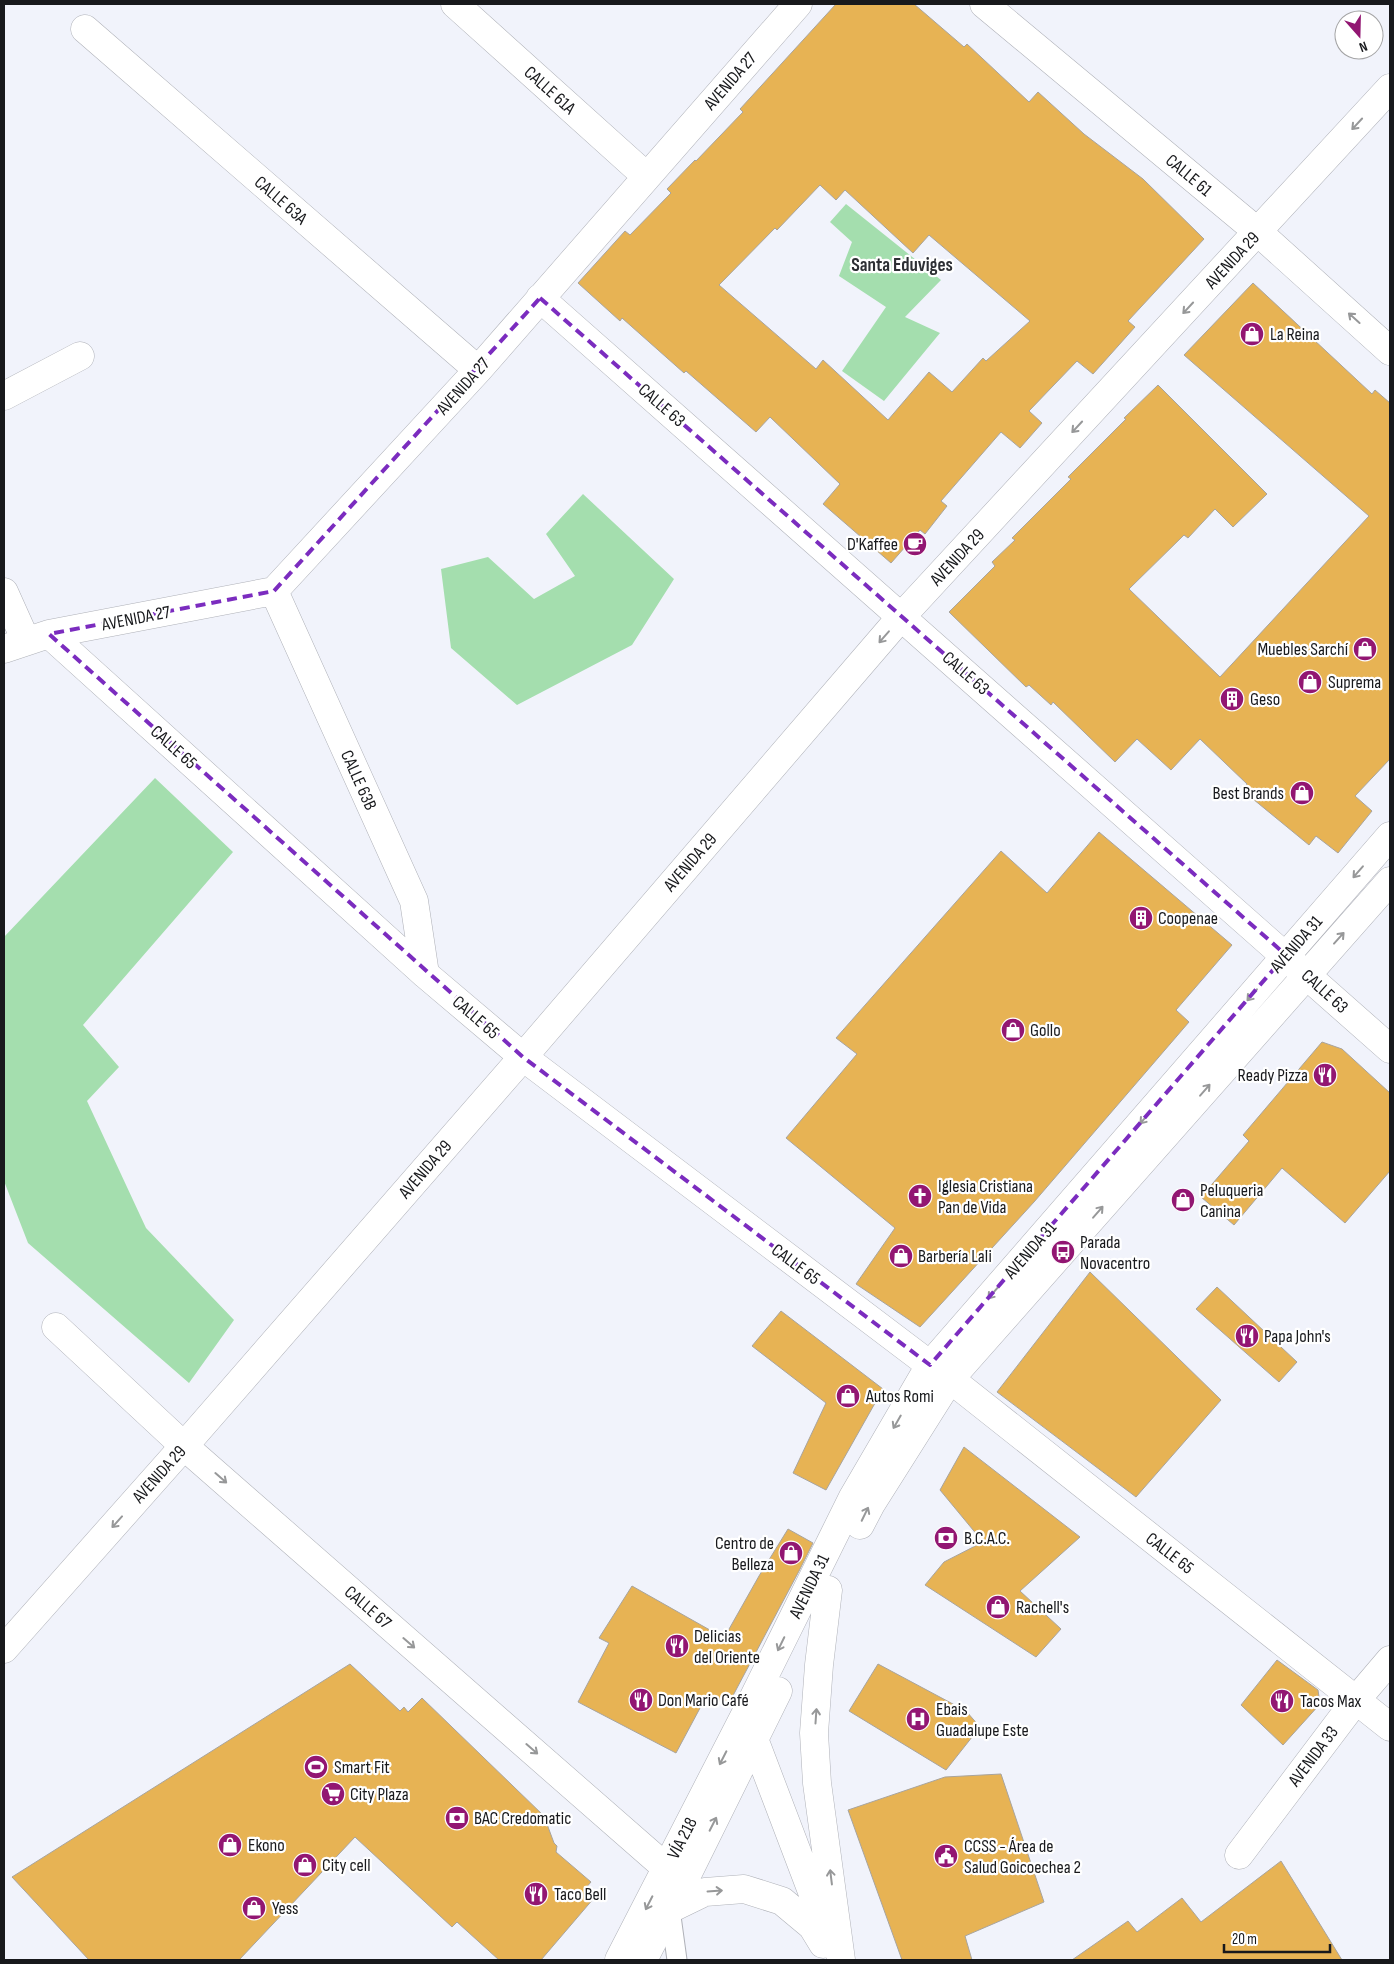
<svg xmlns="http://www.w3.org/2000/svg" width="1394" height="1964" viewBox="0 0 1394 1964" font-family="'Sofia Sans Condensed',sans-serif">
	<style>
		.green { fill: #a4deae }
		.building { fill: #e7b354; stroke: #a8a49e; fill-rule: evenodd }
		.lines { fill: none; stroke-linecap: round; stroke-linejoin: round }
		.lane-casing { stroke: #afb1b8; stroke-width: 21 }
		.street-casing { stroke: #afb1b8; stroke-width: 29 }
		.secondary-casing { stroke: #afb1b8; stroke-width: 29 }
		.lane { stroke: #fff; stroke-width: 19 }
		.street { stroke: #fff; stroke-width: 28 }
		.secondary { stroke: #fff; stroke-width: 28 }
		.oneway { stroke: #979899 }
		.marked { fill: none; stroke: #7b2cbf; stroke-width: 4; stroke-dasharray: 10 6; stroke-linejoin: round }
		.labels { text-anchor: middle; stroke-width: 4.5; stroke-linejoin: round; paint-order: stroke }
		.street-label { font-size: 18px; fill: #18191c; stroke: #fff }
		.poi-label { font-size: 18px; fill: #18191c; stroke: #fff; text-anchor: start }
		.neighbourhood-label { font-size: 19px; font-weight: bold; fill: #2d2f34; stroke: #fff }
	</style>
	<rect width="100%" height="100%" fill="#f1f3fb"/>
	<!-- green -->
	<path class="green" d="M 846,204 L 941,280 L 905,317 L 940,333 L 884,401 L 842,371 L 886,307 L 839,276 L 852,242 L 830,222 Z
		M 583,494 L 674,579 L 632,645 L 517,705 L 451,648 L 441,569 L 488,557 L 534,599 L 575,576 L 546,534 Z
		M 155,778 L 233,852 L 83,1025 L 119,1067 L 87,1101 L 146,1228 L 234,1320 L 189,1383 L 28,1243 L 4,1181 L 4,937 Z"/>
	<!-- building -->
	<path class="building" d="M 836,4 L 914,4 L 964,47 L 967,44 L 1029,102 L 1038,92 L 1084,134 L 1143,179 L 1204,239 L 1128,321 L 1135,327 L 1093,374 L 1077,361 L 1029,411 L 1042,423 L 1020,448 L 1001,432 L 941,501 L 947,506 L 925,534 L 920,530 L 891,563 L 823,504 L 840,484 L 770,417 L 756,432 L 686,371 L 684,373 L 622,318 L 620,321 L 578,283 L 625,231 L 630,235 L 671,193 L 667,189 L 695,160 L 696,161 L 743,112 L 740,109 ZM 820,185 L 836,200 L 845,190 L 913,253 L 929,235 L 1030,321 L 986,361 L 983,358 L 952,392 L 929,372 L 888,420 L 823,360 L 816,369 L 719,285 L 775,228 L 777,230 Z
		M 1253,283 L 1372,394 L 1375,390 L 1390,403 L 1390,759 L 1355,796 L 1372,811 L 1338,853 L 1316,836 L 1309,845 L 1242,790 L 1247,784 L 1200,739 L 1171,770 L 1137,739 L 1115,762 L 1053,702 L 1051,705 L 1029,685 L 1026,687 L 949,612 L 995,566 L 992,562 L 1015,540 L 1012,538 L 1071,479 L 1068,477 L 1126,419 L 1124,418 L 1158,385 L 1267,494 L 1233,527 L 1215,509 L 1188,538 L 1184,535 L 1129,589 L 1220,677 L 1369,516 L 1184,355 Z
		M 1099,832 L 1232,945 L 1176,1010 L 1189,1022 L 1034,1202 L 920,1327 L 856,1284 L 895,1228 L 786,1138 L 857,1054 L 836,1038 L 1001,851 L 1047,893 Z
		M 1322,1042 L 1342,1049 L 1390,1093 L 1390,1171 L 1345,1223 L 1282,1168 L 1234,1225 L 1201,1197 L 1249,1141 L 1243,1135 Z
		M 1090,1272 L 1221,1400 L 1136,1497 L 997,1392 Z
		M 1217,1287 L 1297,1362 L 1279,1382 L 1196,1309 Z
		M 781,1311 L 883,1389 L 826,1490 L 793,1473 L 826,1403 L 752,1346 Z
		M 964,1447 L 1080,1537 L 1020,1591 L 1061,1629 L 1036,1657 L 925,1585 L 944,1562 L 983,1542 L 940,1490 Z
		M 788,1529 L 813,1543 L 799,1571 L 728,1705 L 707,1695 L 676,1753 L 578,1702 L 609,1643 L 599,1638 L 632,1586 L 724,1638 L 759,1576 Z
		M 1277,1660 L 1318,1690 L 1320,1704 L 1283,1745 L 1241,1705 Z
		M 350,1664 L 400,1711 L 404,1707 L 408,1712 L 422,1698 L 544,1816 L 554,1843 L 557,1846 L 556,1852 L 591,1882 L 584,1890 L 594,1898 L 541,1960 L 499,1960 L 457,1922 L 452,1927 L 355,1837 L 239,1960 L 89,1960 L 12,1877 Z
		M 878,1664 L 966,1711 L 980,1727 L 946,1770 L 849,1711 Z
		M 1001,1774 L 1044,1902 L 965,1936 L 972,1960 L 902,1960 L 848,1810 L 945,1777 Z
		M 1281,1861 L 1342,1960 L 1072,1960 L 1128,1921 L 1137,1932 L 1182,1898 L 1201,1922 Z"/>
	<g class="lines">
		<!-- lane casing -->
		<g class="lane-casing">
			<path id="lane" d="M 670,1909 L 677,1960"/>
		</g>
		<!-- street casing -->
		<g class="street-casing">
			<path id="street" d="M 455,4 L 646,176
				M 984,4 L 1258,232 L 1390,351
				M 85,29 L 478,370
				M 540,298 L 1390,1049
				M 4,396 L 80,356
				M 274,591 L 414,901 L 425,974
				M 4,592 L 26,641
				M 49,634 L 425,974 L 523,1057 L 930,1365
				M 4,649 L 49,634 L 274,591 L 478,370 L 798,4
				M 56,1327 L 184,1446
				M 950,1379 L 1390,1727
				M 1239,1855 L 1356,1700 L 1390,1660"/>
		</g>
		<!-- secondary casing -->
		<g class="secondary-casing">
			<path id="secondary" d="M 184,1446 L 680,1880
				M 860,1525 L 871,1504 L 950,1379 L 1390,881
				M 828,1590 L 819,1665 L 814,1733 L 817,1783 L 841,1960
				M 4,1649 L 184,1446 L 523,1057 L 901,617 L 1390,88
				M 751,1731 L 827,1931
				M 670,1909 L 705,1892 L 744,1889 L 782,1901 L 812,1926 L 823,1944
				M 619,1960 L 745,1715 L 853,1497 L 930,1365 L 1390,836
				M 643,1960 L 683,1883 L 778,1691"/>
		</g>
		<!-- lane -->
		<use href="#lane" class="lane"/>
		<!-- street -->
		<use href="#street" class="street"/>
		<!-- secondary -->
		<use href="#secondary" class="secondary"/>
	</g>
	<!-- one-way arrows -->
	<defs><path id="oneway-shaft" d="M-6 0H5M1.5-3L5.5 0L1.5 3" fill="none" stroke-width="1.6" stroke-linecap="round" stroke-linejoin="round" transform="scale(1.25)"/></defs>
	<g class="oneway">
		<use href="#oneway-shaft" transform="translate(1357 124) rotate(133)"/>
		<use href="#oneway-shaft" transform="translate(1188 308) rotate(133)"/>
		<use href="#oneway-shaft" transform="translate(1354 318) rotate(-138)"/>
		<use href="#oneway-shaft" transform="translate(1077 427) rotate(133)"/>
		<use href="#oneway-shaft" transform="translate(884 637) rotate(131)"/>
		<use href="#oneway-shaft" transform="translate(1358 872) rotate(131)"/>
		<use href="#oneway-shaft" transform="translate(1339 938) rotate(-48)"/>
		<use href="#oneway-shaft" transform="translate(1252 995) rotate(131)"/>
		<use href="#oneway-shaft" transform="translate(1205 1090) rotate(-49)"/>
		<use href="#oneway-shaft" transform="translate(1145 1118) rotate(131)"/>
		<use href="#oneway-shaft" transform="translate(1098 1212) rotate(-49)"/>
		<use href="#oneway-shaft" transform="translate(993 1293) rotate(131)"/>
		<use href="#oneway-shaft" transform="translate(897 1422) rotate(120)"/>
		<use href="#oneway-shaft" transform="translate(221 1478) rotate(41)"/>
		<use href="#oneway-shaft" transform="translate(865 1514) rotate(-64)"/>
		<use href="#oneway-shaft" transform="translate(117 1522) rotate(132)"/>
		<use href="#oneway-shaft" transform="translate(409 1643) rotate(41)"/>
		<use href="#oneway-shaft" transform="translate(781 1644) rotate(116)"/>
		<use href="#oneway-shaft" transform="translate(816 1716) rotate(-86)"/>
		<use href="#oneway-shaft" transform="translate(532 1749) rotate(41)"/>
		<use href="#oneway-shaft" transform="translate(723 1758) rotate(117)"/>
		<use href="#oneway-shaft" transform="translate(713 1824) rotate(-63)"/>
		<use href="#oneway-shaft" transform="translate(831 1877) rotate(-97)"/>
		<use href="#oneway-shaft" transform="translate(715 1891) rotate(-4)"/>
		<use href="#oneway-shaft" transform="translate(649 1903) rotate(117)"/>
	</g>
	<!-- marked area -->
	<path class="marked" d="M 540,298 L 1286,955 L 930,1365 L 523,1057 L 49,634 L 274,591 Z"/>
	<!-- icons -->
	<defs>
		<g id="shop-disc" transform="scale(1.25)"><circle r="9.5" fill="#921672" stroke="#fff"/><path d="M-5-2.5h2.3a2.7 3.5 0 0 1 5.4 0H5L5.5 6h-11ZM-1.5-2.5h3a1.5 2.3 0 0 0-3 0Z" fill="#fff"/></g>
		<g id="cafe-disc" transform="scale(1.25)"><circle r="9.5" fill="#921672" stroke="#fff"/><path d="M-5.5-4.5H6V0H3Q3 3.5 0 3.5H-2.5Q-5.5 3.5-5.5 0ZM3-3.2v2h1.7v-2ZM-6 4.5H4V6H-6Z" fill="#fff"/></g>
		<g id="building-disc" transform="scale(1.25)"><circle r="9.5" fill="#921672" stroke="#fff"/><path d="M-4-6H4V6H1V3H-1V6H-4ZM-2.5-4.3h1.7v1.8h-1.7ZM.8-4.3h1.7v1.8H.8ZM-2.5-1h1.7V.8h-1.7ZM.8-1h1.7V.8H.8Z" fill="#fff"/></g>
		<g id="restaurant-disc" transform="scale(1.25)"><circle r="9.5" fill="#921672" stroke="#fff"/><path d="M-5-6h1v4h1v-4h1v4h1v-4h1v5L-1.5 .5V6h-2V.5L-5-1ZM5-6V6H3V1.5H1.5Q1.5-4 5-6Z" fill="#fff"/></g>
		<g id="church-disc" transform="scale(1.25)"><circle r="9.5" fill="#921672" stroke="#fff"/><path d="M-1.2-6h2.4v3.5h3.3v2.4h-3.3V6h-2.4V-.1h-3.3v-2.4h3.3Z" fill="#fff"/></g>
		<g id="bus-disc" transform="scale(1.25)"><circle r="9.5" fill="#921672" stroke="#fff"/><path d="M-5-6H5V4H4V6H2V4H-2V6H-4V4H-5ZM-3.5-4V0h7V-4ZM-3.5 1.2v1.5H-2V1.2ZM2 1.2v1.5H3.5V1.2Z" fill="#fff"/></g>
		<g id="bank-disc" transform="scale(1.25)"><circle r="9.5" fill="#921672" stroke="#fff"/><path d="M-6-4H6V4H-6ZM0-2.3a2.3 2.3 0 1 0 0 4.6a2.3 2.3 0 1 0 0-4.6Z" fill="#fff"/></g>
		<g id="hospital-disc" transform="scale(1.25)"><circle r="9.5" fill="#921672" stroke="#fff"/><path d="M-5-5h3v3.5h4V-5h3V5h-3V1.5h-4V5h-3Z" fill="#fff"/></g>
		<g id="stadium-disc" transform="scale(1.25)"><circle r="9.5" fill="#921672" stroke="#fff"/><path d="M0-5a6.5 5 0 1 0 0 10a6.5 5 0 1 0 0-10ZM-3.5-1.8h7v3.6h-7Z" fill="#fff"/></g>
		<g id="supermarket-disc" transform="scale(1.25)"><circle r="9.5" fill="#921672" stroke="#fff"/><path d="M-6-5.5h2.5l.6 2H6L4.5 2H-2.5L-4.4-4H-6ZM-1.5 3.2a1.3 1.3 0 1 0 .1 0ZM3 3.2a1.3 1.3 0 1 0 .1 0Z" fill="#fff"/></g>
		<g id="civic-disc" transform="scale(1.25)"><circle r="9.5" fill="#921672" stroke="#fff"/><path d="M-.6-6.5H3V-4.5H.6V-3L4-1V1h2V6H-6V1h2V-1L-.6-3ZM-1.2 2.5V6h2.4V2.5Z" fill="#fff"/></g>
	</defs>
	<g fill-rule="evenodd">
		<use href="#shop-disc" x="1252" y="334"/>
		<use href="#cafe-disc" x="915" y="544"/>
		<use href="#shop-disc" x="1365" y="649"/>
		<use href="#shop-disc" x="1310" y="682"/>
		<use href="#building-disc" x="1232" y="699"/>
		<use href="#shop-disc" x="1302" y="793"/>
		<use href="#building-disc" x="1141" y="918"/>
		<use href="#shop-disc" x="1013" y="1030"/>
		<use href="#restaurant-disc" x="1325" y="1075"/>
		<use href="#church-disc" x="920" y="1196"/>
		<use href="#shop-disc" x="1183" y="1200"/>
		<use href="#bus-disc" x="1063" y="1252"/>
		<use href="#shop-disc" x="901" y="1256"/>
		<use href="#restaurant-disc" x="1247" y="1336"/>
		<use href="#shop-disc" x="848" y="1396"/>
		<use href="#bank-disc" x="946" y="1538"/>
		<use href="#shop-disc" x="791" y="1553"/>
		<use href="#shop-disc" x="998" y="1607"/>
		<use href="#restaurant-disc" x="677" y="1646"/>
		<use href="#restaurant-disc" x="641" y="1700"/>
		<use href="#restaurant-disc" x="1282" y="1701"/>
		<use href="#hospital-disc" x="918" y="1719"/>
		<use href="#stadium-disc" x="316" y="1767"/>
		<use href="#supermarket-disc" x="333" y="1794"/>
		<use href="#bank-disc" x="457" y="1818"/>
		<use href="#shop-disc" x="230" y="1845"/>
		<use href="#civic-disc" x="946" y="1856"/>
		<use href="#shop-disc" x="305" y="1865"/>
		<use href="#restaurant-disc" x="536" y="1894"/>
		<use href="#shop-disc" x="254" y="1908"/>
	</g>
	<g class="labels">
		<!-- street labels -->
		<g class="street-label">
			<text transform="translate(730 81) rotate(-49)" y="6">AVENIDA 27</text>
			<text transform="translate(550 90) rotate(42)" y="6">CALLE 61A</text>
			<text transform="translate(1189 175) rotate(40)" y="6">CALLE 61</text>
			<text transform="translate(281 200) rotate(41)" y="6">CALLE 63A</text>
			<text transform="translate(1232 260) rotate(-47)" y="6">AVENIDA 29</text>
			<text transform="translate(463 386) rotate(-48)" y="6">AVENIDA 27</text>
			<text transform="translate(662 405) rotate(41)" y="6">CALLE 63</text>
			<text transform="translate(957 557) rotate(-47)" y="6">AVENIDA 29</text>
			<text transform="translate(136 618) rotate(-11)" y="6">AVENIDA 27</text>
			<text transform="translate(966 673) rotate(41)" y="6">CALLE 63</text>
			<text transform="translate(174 747) rotate(42)" y="6">CALLE 65</text>
			<text transform="translate(359 780) rotate(66)" y="6">CALLE 63B</text>
			<text transform="translate(690 862) rotate(-49)" y="6">AVENIDA 29</text>
			<text transform="translate(1296 944) rotate(-49)" y="6">AVENIDA 31</text>
			<text transform="translate(1325 991) rotate(42)" y="6">CALLE 63</text>
			<text transform="translate(476 1017) rotate(41)" y="6">CALLE 65</text>
			<text transform="translate(425 1169) rotate(-49)" y="6">AVENIDA 29</text>
			<text transform="translate(1030 1250) rotate(-49)" y="6">AVENIDA 31</text>
			<text transform="translate(796 1264) rotate(37)" y="6">CALLE 65</text>
			<text transform="translate(159 1474) rotate(-48)" y="6">AVENIDA 29</text>
			<text transform="translate(1170 1553) rotate(38)" y="6">CALLE 65</text>
			<text transform="translate(809 1586) rotate(-64)" y="6">AVENIDA 31</text>
			<text transform="translate(368 1607) rotate(41)" y="6">CALLE 67</text>
			<text transform="translate(1313 1756) rotate(-53)" y="6">AVENIDA 33</text>
			<text transform="translate(682 1838) rotate(-63)" y="6">VÍA 218</text>
		</g>
		<!-- poi labels -->
		<g class="poi-label">
			<text x="1270" y="340">La Reina</text>
			<text x="898" y="550" text-anchor="end">D'Kaffee</text>
			<text x="1348" y="655" text-anchor="end">Muebles Sarchí</text>
			<text x="1328" y="688">Suprema</text>
			<text x="1250" y="705">Geso</text>
			<text x="1284" y="799" text-anchor="end">Best Brands</text>
			<text x="1158" y="924">Coopenae</text>
			<text x="1030" y="1036">Gollo</text>
			<text x="1308" y="1081" text-anchor="end">Ready Pizza</text>
			<text x="938" y="1192">Iglesia Cristiana<tspan x="938" dy="21">Pan de Vida</tspan></text>
			<text x="1200" y="1196">Peluqueria<tspan x="1200" dy="21">Canina</tspan></text>
			<text x="1080" y="1248">Parada<tspan x="1080" dy="21">Novacentro</tspan></text>
			<text x="918" y="1262">Barbería Lali</text>
			<text x="1264" y="1342">Papa John's</text>
			<text x="866" y="1402">Autos Romi</text>
			<text x="964" y="1544">B.C.A.C.</text>
			<text x="774" y="1549" text-anchor="end">Centro de<tspan x="774" dy="21">Belleza</tspan></text>
			<text x="1016" y="1613">Rachell's</text>
			<text x="694" y="1642">Delicias<tspan x="694" dy="21">del Oriente</tspan></text>
			<text x="658" y="1706">Don Mario Café</text>
			<text x="1300" y="1707">Tacos Max</text>
			<text x="936" y="1715">Ebais<tspan x="936" dy="21">Guadalupe Este</tspan></text>
			<text x="334" y="1773">Smart Fit</text>
			<text x="350" y="1800">City Plaza</text>
			<text x="474" y="1824">BAC Credomatic</text>
			<text x="248" y="1851">Ekono</text>
			<text x="964" y="1852">CCSS - Área de<tspan x="964" dy="21">Salud Goicoechea 2</tspan></text>
			<text x="322" y="1871">City cell</text>
			<text x="554" y="1900">Taco Bell</text>
			<text x="272" y="1914">Yess</text>
		</g>
		<!-- neighbourhood labels -->
		<g class="neighbourhood-label">
			<text x="902" y="271">Santa Eduviges</text>
		</g>
	</g>
	<!-- border -->
	<rect width="1394" height="1964" fill="none" stroke="#18191c" stroke-width="10"/>
	<!-- north arrow -->
	<g transform="translate(1359 35) rotate(160)"><circle r="24" fill="#ffffff" stroke="#a3a3a4"/>
	<path d="M0-4L9 19L0 12L-9 19Z" fill="#921672"/>
	<text y="-8" font-size="14" font-weight="bold" text-anchor="middle" fill="#18191c">N</text>
	</g>
	<!-- scale -->
	<path d="M1224 1944v8h106v-8" fill="none" stroke="#18191c" stroke-width="2.5"/>
	<text x="1232" y="1944" font-size="15" fill="#18191c" stroke="#ffffff" stroke-width="4" paint-order="stroke">20 m</text>
</svg>
